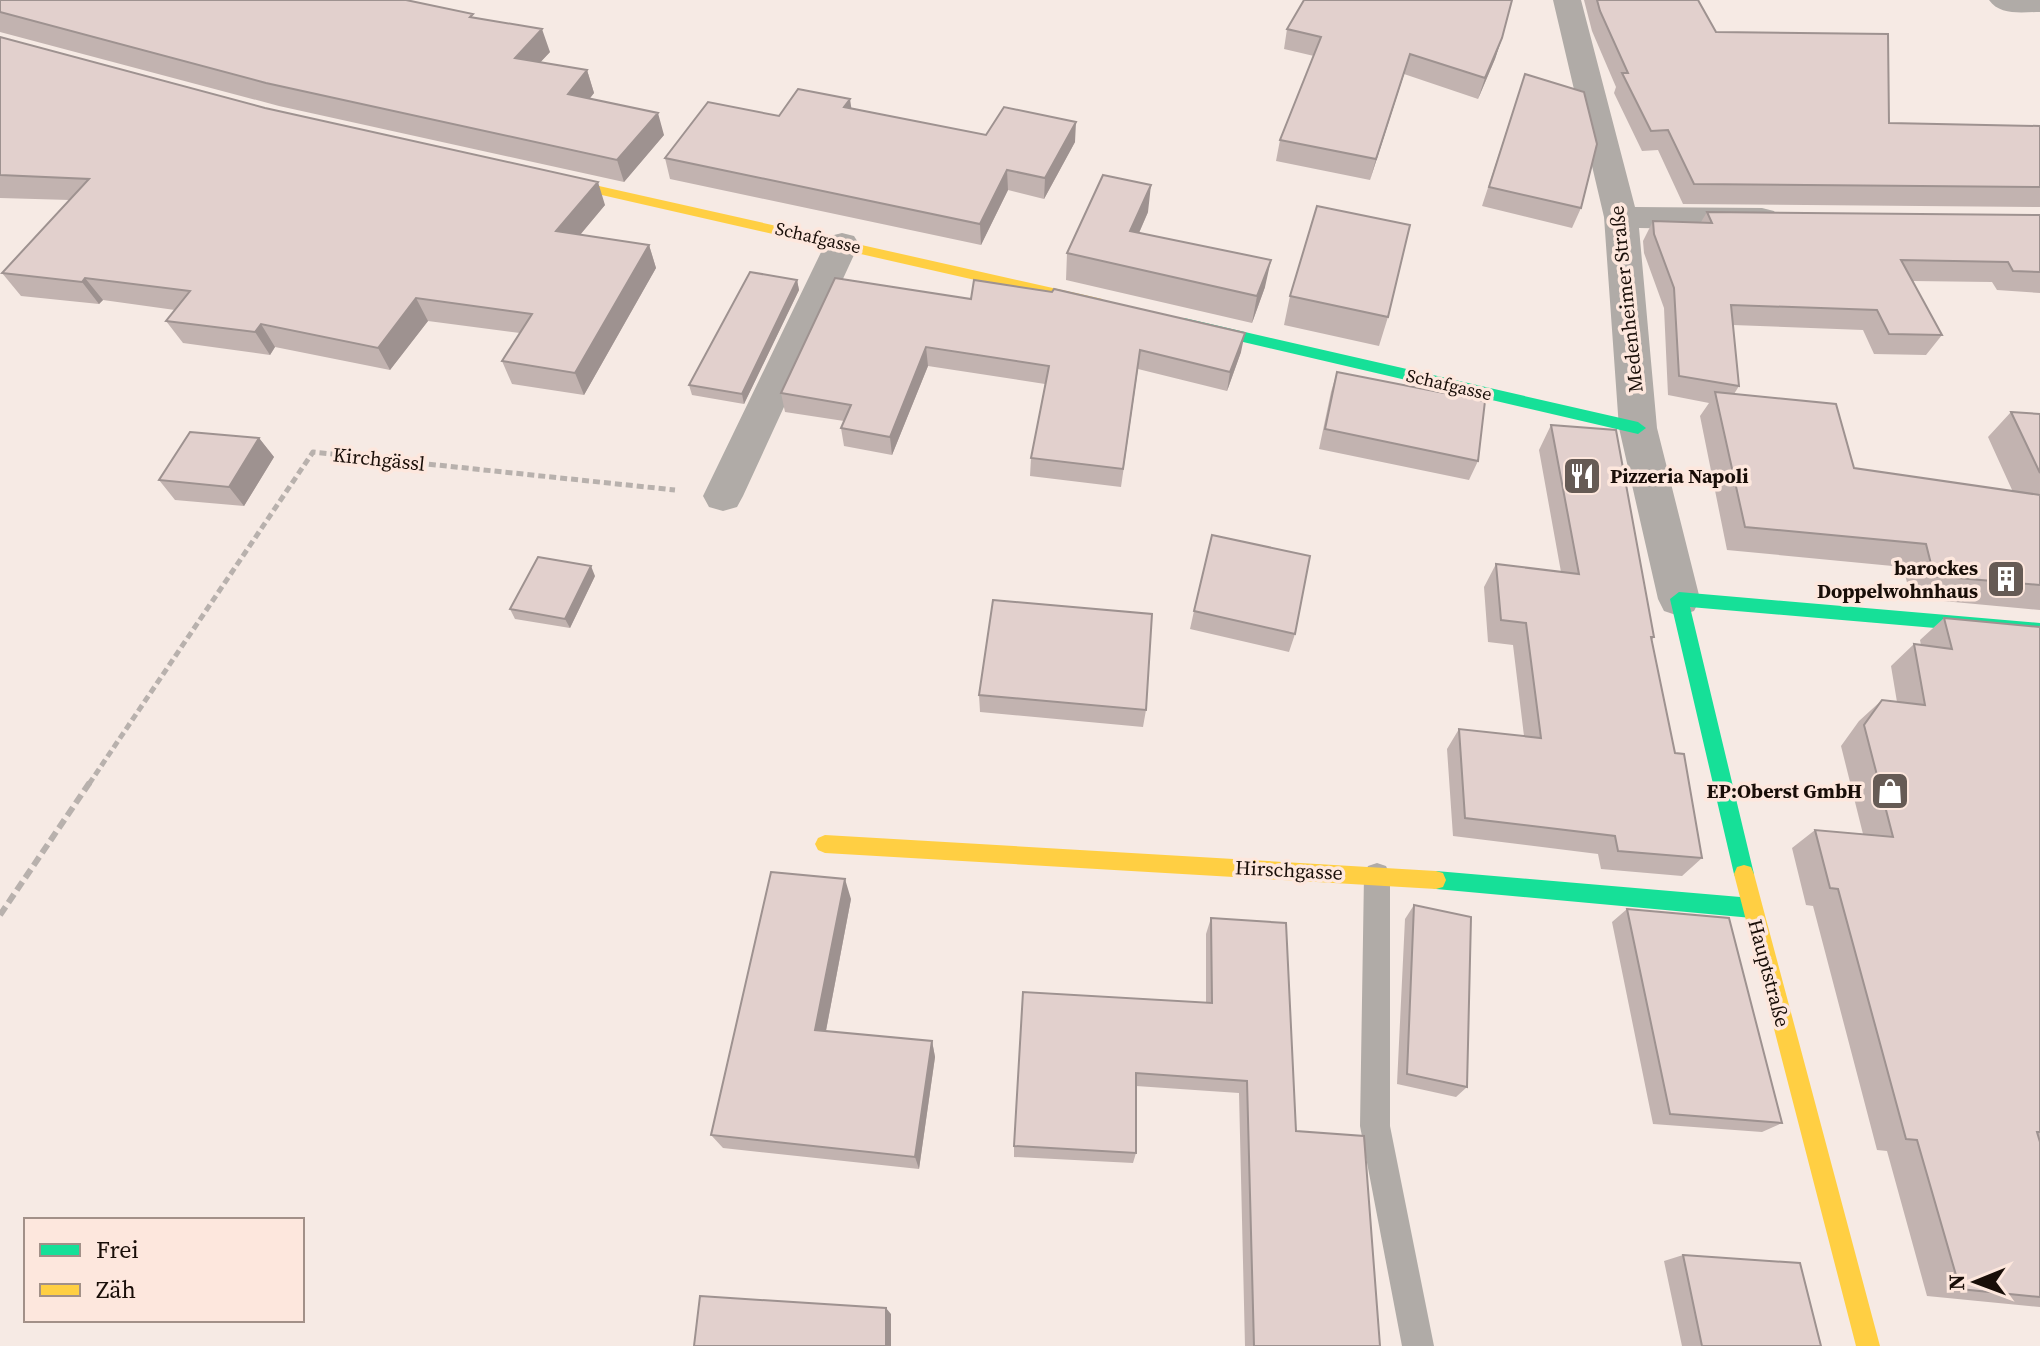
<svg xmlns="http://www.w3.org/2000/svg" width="2040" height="1346" viewBox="0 0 2040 1346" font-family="'Source Serif 4',serif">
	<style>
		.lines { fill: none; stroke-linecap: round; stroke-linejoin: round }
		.path-far1 { stroke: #b8b1ad; stroke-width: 5; stroke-dasharray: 7 4; stroke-linecap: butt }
		.path { stroke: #b8b1ad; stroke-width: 6; stroke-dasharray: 10 5; stroke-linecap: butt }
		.lane { fill: #b0aba7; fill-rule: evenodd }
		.street { fill: #b0aba7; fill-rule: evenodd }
		.fast { fill: #16e098; fill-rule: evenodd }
		.slow { fill: #ffcf43; fill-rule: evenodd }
		.wall { fill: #c2b3b0 }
		.shaded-wall { fill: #9e9290 }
		.building { fill: #e2d0cd; stroke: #9e9290; stroke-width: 2 }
		.labels { text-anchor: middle; stroke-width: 7; stroke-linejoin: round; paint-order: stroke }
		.far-street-label { font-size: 18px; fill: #190e08; stroke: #fde7dd }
		.street-label { font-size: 20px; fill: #190e08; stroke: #fde7dd }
		.poi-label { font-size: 20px; font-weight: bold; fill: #190e08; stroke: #fde7dd; text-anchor: end }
	</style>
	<rect width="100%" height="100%" fill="#f6eae4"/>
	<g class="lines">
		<!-- path-far1 -->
		<path class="path-far1" d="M 89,784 L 313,452 L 675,490"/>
		<!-- path -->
		<path class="path" d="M 0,915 L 90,782"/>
		<!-- lane -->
		<path class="lane" d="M 1377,863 L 1386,866 L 1390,875 L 1390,1126 L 1434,1346 L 1402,1346 L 1360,1126 L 1364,875 L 1368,866 Z"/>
		<!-- street -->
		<path class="street" d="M 1553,0 L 1581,0 L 1635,207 L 1762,208 L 1774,211 L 1779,219 L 1774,227 L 1762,230 L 1639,228 L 1657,428 L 1700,599 L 1694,611 L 1679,616 L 1664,611 L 1658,599 L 1619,428 L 1604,217 Z
			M 1989,0 L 2040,0 L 2040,12 C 2022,12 2000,16 1989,0 Z
			M 842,233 L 854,236 L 859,244 L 743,496 L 737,507 L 723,511 L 709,507 L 703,496 L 825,244 L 830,236 Z"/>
		<!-- fast -->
		<path class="fast" d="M 1184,318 L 1638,422 L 1646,428 L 1638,434 L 1179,327 L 1179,319 Z
			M 1679,592 L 2040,623 L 2040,637 L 1690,607 L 1754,874 L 1751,881 L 1744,883 L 1737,881 L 1734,874 L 1670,599 Z
			M 1436,871 L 1752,898 L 1759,901 L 1762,908 L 1759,915 L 1752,918 L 1436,889 L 1429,887 L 1426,880 L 1429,873 Z"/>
		<!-- slow -->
		<path class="slow" d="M 541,173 L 1102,299 L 1109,304 L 1102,309 L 536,180 L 534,177 Z
			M 825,835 L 1436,871 L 1443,873 L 1446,880 L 1443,887 L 1436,889 L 825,853 L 818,850 L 815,844 L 818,838 Z
			M 1744,865 L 1751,867 L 1754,874 L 1880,1346 L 1856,1346 L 1734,874 L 1737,867 Z"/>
	</g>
	<!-- wall -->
	<path class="wall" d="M 0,0 L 474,18 L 550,52 L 540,62 L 587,70 L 594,93 L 590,98 L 664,135 L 624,182 L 279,106 L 0,32 Z
		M 1584,0 L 1698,0 L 1716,32 L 1889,123 L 2040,126 L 2040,207 L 1683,204 L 1658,150 L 1642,151 L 1614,93 L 1616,87 L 1592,31 Z
		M 1287,29 L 1502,38 L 1495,59 L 1478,99 L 1404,74 L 1370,180 L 1276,161 L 1280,140 L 1314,56 L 1284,49 Z
		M 0,37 L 605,205 L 580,235 L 649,245 L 656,268 L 584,395 L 512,384 L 502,361 L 520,333 L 428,321 L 390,370 L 275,347 L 270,355 L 183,343 L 166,321 L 175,310 L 103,300 L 99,304 L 21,296 L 2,273 L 70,200 L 0,198 Z
		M 1525,74 L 1581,208 L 1572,228 L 1482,206 Z
		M 851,108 L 986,135 L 1075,142 L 1044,199 L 1008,190 L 981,245 L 670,179 L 665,158 L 779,116 Z
		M 1148,212 L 1139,233 L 1265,287 L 1252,323 L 1066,280 L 1067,253 Z
		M 1707,212 L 2040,215 L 2040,293 L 1997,290 L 1992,282 L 1912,281 L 1942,335 L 1926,355 L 1874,354 L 1863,330 L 1733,325 L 1739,386 L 1734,394 L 1854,468 L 2013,492 L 1988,437 L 2011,412 L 2040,414 L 2040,610 L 1911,598 L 1903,567 L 1727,550 L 1700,416 L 1709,403 L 1668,395 L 1664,308 L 1644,253 L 1643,241 L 1653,221 L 1701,222 Z
		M 835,278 L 1241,352 L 1227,391 L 1138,369 L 1121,487 L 1030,476 L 1031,458 L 1045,384 L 928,366 L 892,455 L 844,446 L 841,428 L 844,421 L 785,412 L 781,393 Z
		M 797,280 L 799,290 L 744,404 L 692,395 L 689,385 Z
		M 1290,296 L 1388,317 L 1379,346 L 1284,325 Z
		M 1337,372 L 1478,461 L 1469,480 L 1319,449 L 1331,392 Z
		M 1551,425 L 1654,637 L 1652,640 L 1675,753 L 1702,858 L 1682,876 L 1601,869 L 1598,854 L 1453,836 L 1447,749 L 1459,729 L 1524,736 L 1513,645 L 1488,642 L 1484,587 L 1496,564 L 1561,572 L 1539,450 Z
		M 259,438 L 274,457 L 244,506 L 175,500 L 159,480 Z
		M 595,576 L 570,628 L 515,619 L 510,609 Z
		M 1194,611 L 1295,634 L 1289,652 L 1190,629 Z
		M 1944,618 L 2040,627 L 2040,1307 L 1927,1296 L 1887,1151 L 1877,1150 L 1813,906 L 1806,905 L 1792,848 L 1815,830 L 1863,834 L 1841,746 L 1859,721 L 1882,700 L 1897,702 L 1891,666 L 1914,644 L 1921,645 L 1920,640 Z
		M 979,695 L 1146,710 L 1143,727 L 980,712 Z
		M 851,899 L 826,1031 L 932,1041 L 935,1057 L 919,1169 L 723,1148 L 711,1135 Z
		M 1414,905 L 1467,1087 L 1456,1097 L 1397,1084 L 1405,919 Z
		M 1627,909 L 1782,1123 L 1762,1132 L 1653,1124 L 1612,922 Z
		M 1211,918 L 1296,1131 L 1380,1346 L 1245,1346 L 1239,1093 L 1136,1086 L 1136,1153 L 1133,1163 L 1014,1157 L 1014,1146 L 1206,1003 L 1206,934 Z
		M 1683,1255 L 1821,1346 L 1682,1346 L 1664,1261 Z"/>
	<!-- shaded-wall -->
	<path class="shaded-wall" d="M 542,29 L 550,52 L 523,81 L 515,58 Z
		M 1502,38 L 1495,59 L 1478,99 L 1485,78 Z
		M 1410,54 L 1404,74 L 1370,180 L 1376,159 Z
		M 587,70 L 594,93 L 575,117 L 568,94 Z
		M 850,99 L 853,119 L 844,107 Z
		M 658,113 L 664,135 L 624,182 L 617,160 Z
		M 1076,122 L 1075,142 L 1044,199 L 1045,178 Z
		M 1007,170 L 1008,190 L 981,245 L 980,224 Z
		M 598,182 L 605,205 L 564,254 L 556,231 Z
		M 1151,185 L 1148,212 L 1128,258 L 1130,231 Z
		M 649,245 L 656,268 L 584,395 L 575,373 Z
		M 1271,260 L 1265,287 L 1252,323 L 1257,296 Z
		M 85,278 L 103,300 L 99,304 L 82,282 Z
		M 797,280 L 799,290 L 744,404 L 742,394 Z
		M 416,298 L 428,321 L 390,370 L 378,348 Z
		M 261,324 L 275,347 L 270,355 L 255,332 Z
		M 1245,333 L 1241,352 L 1227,391 L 1230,372 Z
		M 926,347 L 928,366 L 892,455 L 890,437 Z
		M 259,438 L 274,457 L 244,506 L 229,487 Z
		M 591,566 L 595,576 L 570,628 L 565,619 Z
		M 845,879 L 851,899 L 823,1046 L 815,1030 Z
		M 932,1041 L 935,1057 L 919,1169 L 915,1157 Z
		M 886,1308 L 891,1314 L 891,1346 L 886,1346 Z"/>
	<!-- building -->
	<path class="building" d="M 0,0 L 406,0 L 473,14 L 470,17 L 542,29 L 515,58 L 587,70 L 568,94 L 658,113 L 617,160 L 266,83 L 0,12 Z
		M 1304,0 L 1512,0 L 1502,38 L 1485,78 L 1410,54 L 1376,159 L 1280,140 L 1321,37 L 1287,29 Z
		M 1597,0 L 1698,0 L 1716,32 L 1888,34 L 1889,123 L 2040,126 L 2040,187 L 1694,184 L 1668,130 L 1651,131 L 1622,73 L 1628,73 L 1600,11 Z
		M 0,37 L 265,108 L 598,182 L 556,231 L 649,245 L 575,373 L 502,361 L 532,314 L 416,298 L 378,348 L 261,324 L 255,332 L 166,321 L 190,291 L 85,278 L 82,282 L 2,273 L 89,179 L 0,175 Z
		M 1525,74 L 1584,92 L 1597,144 L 1581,208 L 1489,187 Z
		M 798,89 L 850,99 L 844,107 L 986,135 L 1004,107 L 1076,122 L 1045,178 L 1007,170 L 980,224 L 665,158 L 708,102 L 779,116 Z
		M 1103,175 L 1151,185 L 1130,231 L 1271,260 L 1257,296 L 1067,253 Z
		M 1317,206 L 1410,225 L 1388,317 L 1290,296 Z
		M 1707,212 L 2040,215 L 2040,272 L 2013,271 L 2008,262 L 1901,260 L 1942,335 L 1889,334 L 1877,310 L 1731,305 L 1739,386 L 1679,376 L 1674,288 L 1654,234 L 1653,221 L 1712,223 Z
		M 750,272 L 797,280 L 742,394 L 689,385 Z
		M 835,278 L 971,299 L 974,280 L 1052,292 L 1054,289 L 1245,333 L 1230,372 L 1140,350 L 1123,469 L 1031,458 L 1049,366 L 926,347 L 890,437 L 841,428 L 851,405 L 781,393 Z
		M 1337,372 L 1485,401 L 1478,461 L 1325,429 Z
		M 1715,392 L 1836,404 L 1854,468 L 2040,495 L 2040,585 L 1934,576 L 1926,544 L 1745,527 Z
		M 2011,412 L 2040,414 L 2040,473 Z
		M 1551,425 L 1616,430 L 1654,637 L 1651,637 L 1675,753 L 1684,754 L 1702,858 L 1618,851 L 1615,836 L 1465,818 L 1459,729 L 1541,738 L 1526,623 L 1501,620 L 1496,564 L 1579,574 Z
		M 190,432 L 259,438 L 229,487 L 159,480 Z
		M 1212,535 L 1310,556 L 1295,634 L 1194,611 Z
		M 538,557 L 591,566 L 565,619 L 510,609 Z
		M 993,600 L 1152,614 L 1146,710 L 979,695 Z
		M 1944,618 L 2040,627 L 2040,1132 L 2037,1132 L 2040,1142 L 2040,1297 L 1960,1289 L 1917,1140 L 1906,1139 L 1838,889 L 1830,888 L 1815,830 L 1893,837 L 1864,725 L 1882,700 L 1925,705 L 1914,644 L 1952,649 Z
		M 771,872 L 845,879 L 815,1030 L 932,1041 L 915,1157 L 711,1135 Z
		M 1414,905 L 1471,917 L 1467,1087 L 1407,1074 Z
		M 1627,909 L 1729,918 L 1782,1123 L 1670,1114 Z
		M 1211,918 L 1286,923 L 1296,1131 L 1364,1136 L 1380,1346 L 1254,1346 L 1247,1081 L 1136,1073 L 1136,1153 L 1014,1146 L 1023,992 L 1212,1003 Z
		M 1683,1255 L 1800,1263 L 1821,1346 L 1702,1346 Z
		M 700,1296 L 886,1308 L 886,1346 L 694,1346 Z"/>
	<!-- icons -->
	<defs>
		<g id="restaurant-square" transform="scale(2)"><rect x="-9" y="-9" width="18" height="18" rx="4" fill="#665b55" stroke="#fde7dd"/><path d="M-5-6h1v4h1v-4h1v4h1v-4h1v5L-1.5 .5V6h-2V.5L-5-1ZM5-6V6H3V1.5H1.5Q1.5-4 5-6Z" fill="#fff"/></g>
		<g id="building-square" transform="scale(2)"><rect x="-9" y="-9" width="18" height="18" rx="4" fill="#665b55" stroke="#fde7dd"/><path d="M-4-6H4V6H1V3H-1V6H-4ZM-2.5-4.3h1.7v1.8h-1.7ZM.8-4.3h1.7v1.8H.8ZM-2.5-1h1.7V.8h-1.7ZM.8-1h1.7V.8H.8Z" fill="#fff"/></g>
		<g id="shop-square" transform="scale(2)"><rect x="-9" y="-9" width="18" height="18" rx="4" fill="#665b55" stroke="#fde7dd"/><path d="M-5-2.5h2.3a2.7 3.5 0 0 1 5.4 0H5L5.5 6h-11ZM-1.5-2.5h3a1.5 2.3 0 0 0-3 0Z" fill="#fff"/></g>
	</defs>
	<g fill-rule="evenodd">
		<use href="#restaurant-square" x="1582" y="476"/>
		<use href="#building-square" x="2006" y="579"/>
		<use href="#shop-square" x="1890" y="791"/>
	</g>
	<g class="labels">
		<!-- far-street labels -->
		<g class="far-street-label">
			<text transform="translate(818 238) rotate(13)" y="6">Schafgasse</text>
			<text transform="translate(1449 385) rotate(13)" y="6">Schafgasse</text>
		</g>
		<!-- street labels -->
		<g class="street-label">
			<text transform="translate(1626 299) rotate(-96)" y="7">Medenheimer Straße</text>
			<text transform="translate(379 459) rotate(6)" y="7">Kirchgässl</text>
			<text transform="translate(1289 870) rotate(3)" y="7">Hirschgasse</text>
			<text transform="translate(1769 973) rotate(75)" y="7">Hauptstraße</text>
		</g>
		<!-- poi labels -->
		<g class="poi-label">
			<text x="1610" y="483" text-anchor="start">Pizzeria Napoli</text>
			<text x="1978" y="575">barockes<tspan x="1978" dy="23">Doppelwohnhaus</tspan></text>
			<text x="1862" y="798">EP:Oberst GmbH</text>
		</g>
	</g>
	<!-- legend -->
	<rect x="24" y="1218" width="280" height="104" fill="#fde7dd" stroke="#a29088" stroke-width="2"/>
	<rect x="40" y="1244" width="40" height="12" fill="#16e098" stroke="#a29088" stroke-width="2"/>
	<text x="96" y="1258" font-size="24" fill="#190e08">Frei</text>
	<rect x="40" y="1284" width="40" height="12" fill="#ffcf43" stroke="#a29088" stroke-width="2"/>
	<text x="96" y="1298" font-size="24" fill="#190e08">Zäh</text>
	<!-- north arrow -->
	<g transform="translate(1976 1282) rotate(269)" stroke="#fde7dd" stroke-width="6" paint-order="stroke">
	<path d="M0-6L14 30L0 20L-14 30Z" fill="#190e08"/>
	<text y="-12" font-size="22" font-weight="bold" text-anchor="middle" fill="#190e08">N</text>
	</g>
</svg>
